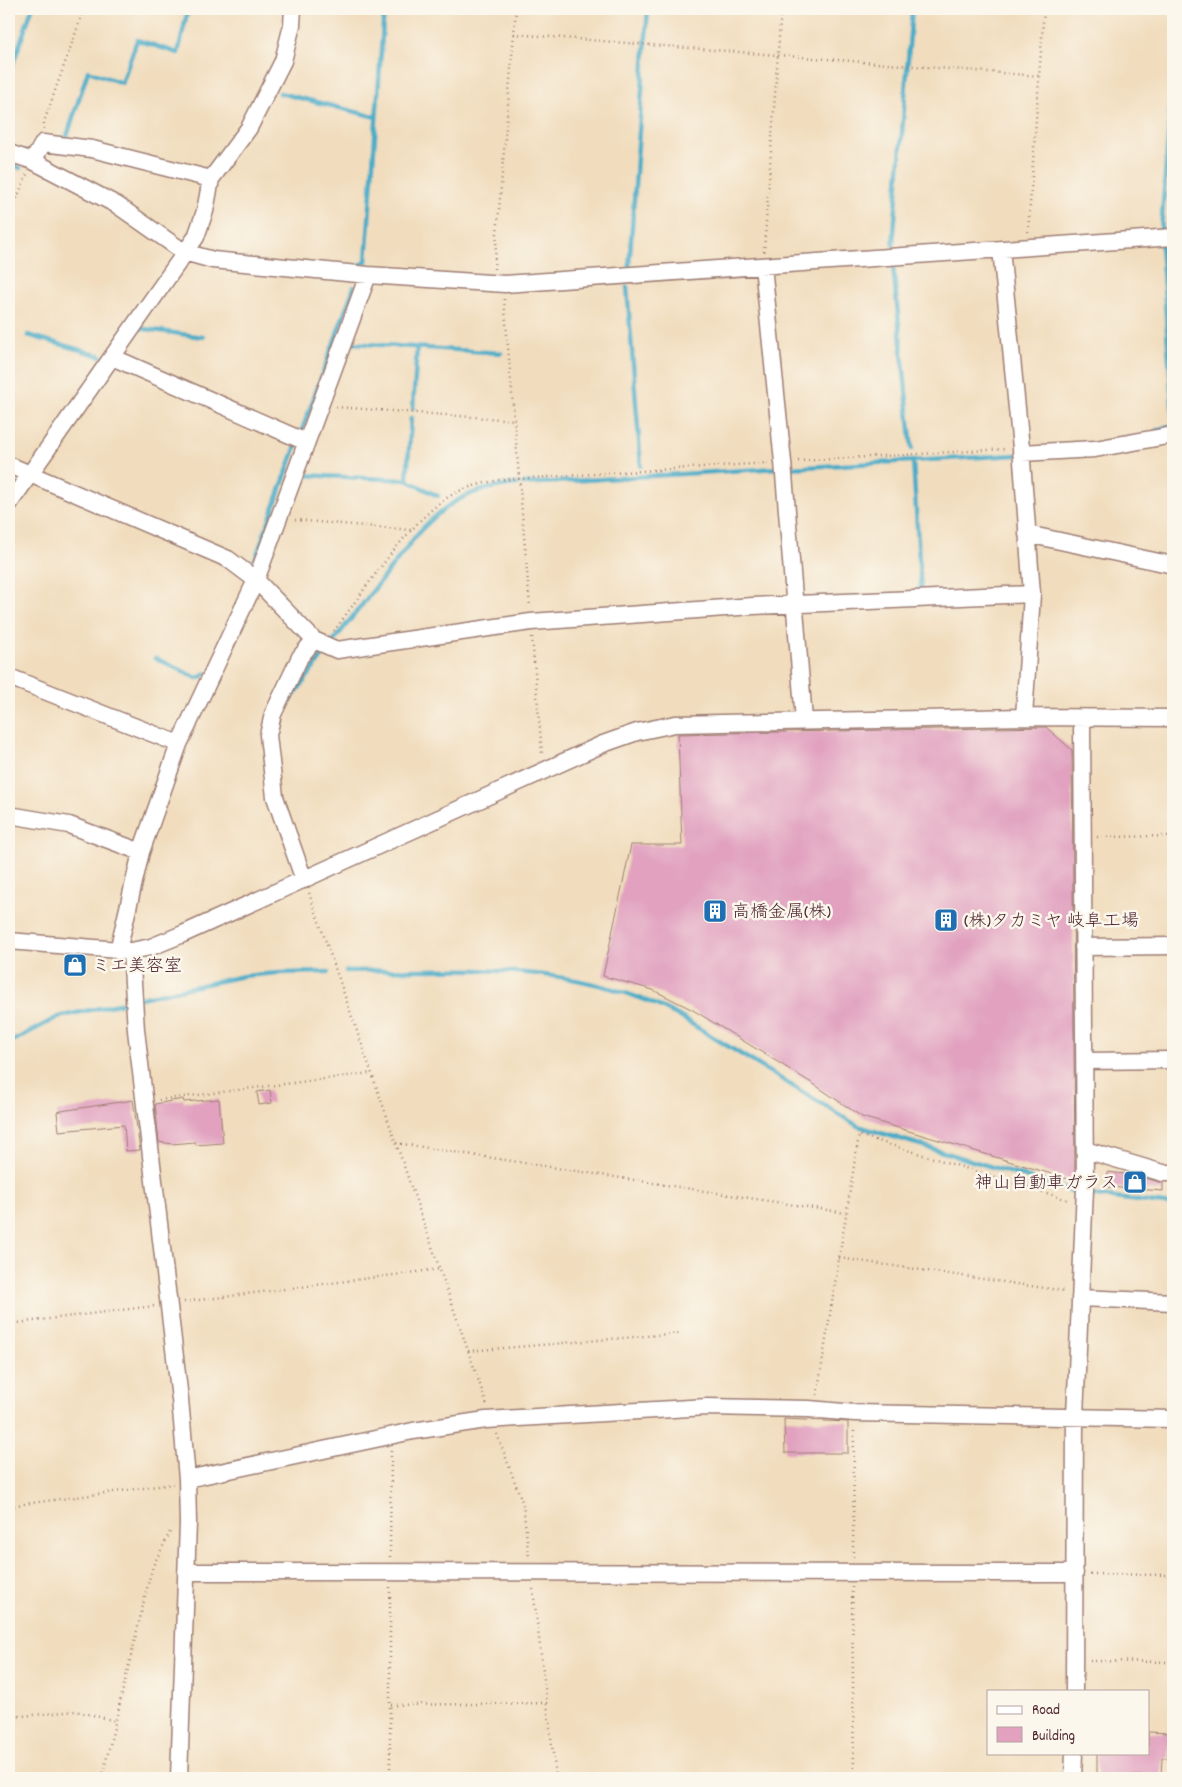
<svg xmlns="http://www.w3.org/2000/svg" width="1182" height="1787" viewBox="0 0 1182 1787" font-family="Dekko,'Klee One',sans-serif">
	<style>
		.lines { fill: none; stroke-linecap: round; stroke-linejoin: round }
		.stream { stroke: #48abc7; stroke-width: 4.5 }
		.building { fill: #e1a1bf }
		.street-casing { stroke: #9e7e74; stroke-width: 19 }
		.path { stroke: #9e7e74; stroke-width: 2.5; stroke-dasharray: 1 4; stroke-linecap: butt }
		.street { stroke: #fff; stroke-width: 16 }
		.labels { text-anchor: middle; stroke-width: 5; stroke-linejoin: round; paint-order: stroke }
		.poi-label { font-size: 18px; fill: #4a1f2b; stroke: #fbf7ec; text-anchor: start }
	</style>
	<rect width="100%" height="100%" fill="#fbf7ec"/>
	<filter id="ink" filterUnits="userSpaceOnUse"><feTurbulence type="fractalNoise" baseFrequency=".02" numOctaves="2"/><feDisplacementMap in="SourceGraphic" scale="10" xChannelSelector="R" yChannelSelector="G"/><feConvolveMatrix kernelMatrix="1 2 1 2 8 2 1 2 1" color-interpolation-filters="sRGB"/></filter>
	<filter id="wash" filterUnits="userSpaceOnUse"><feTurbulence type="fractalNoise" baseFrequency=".0096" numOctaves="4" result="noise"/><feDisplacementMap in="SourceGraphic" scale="20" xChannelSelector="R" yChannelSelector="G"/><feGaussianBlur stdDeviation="1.12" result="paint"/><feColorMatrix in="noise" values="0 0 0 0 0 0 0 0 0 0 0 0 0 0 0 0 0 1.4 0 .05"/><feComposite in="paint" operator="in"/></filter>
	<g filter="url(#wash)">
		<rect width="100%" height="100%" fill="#f1ddbe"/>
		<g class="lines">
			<!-- stream -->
			<path class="stream" d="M 9,75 L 32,9
				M 280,93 L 376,117
				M 63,139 L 66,139 L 88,71 L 122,83 L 137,40 L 178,53 L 188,9
				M 9,163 L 20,168
				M 1161,231 L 1173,69
				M 1161,244 L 1173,417
				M 893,245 L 912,9
				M 361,264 L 366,262 L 384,9
				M 893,266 L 912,449
				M 629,268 L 648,9
				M 627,287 L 641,466
				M 138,328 L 203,337
				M 28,335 L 101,356
				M 352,343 L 501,353
				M 413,408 L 417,347
				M 1157,430 L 1173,425
				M 301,433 L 354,287
				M 913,461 L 921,592 L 916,592
				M 789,468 L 1017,455
				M 303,475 L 407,480 L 438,496
				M 407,480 L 411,418
				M 523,484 L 778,468
				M 244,562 L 252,566 L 255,560 L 297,443
				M 267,578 L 282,595
				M 332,643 L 419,532 C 450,500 472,488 517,484
				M 155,658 L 197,678 L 203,676 L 205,673
				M 284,709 L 326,651
				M 346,971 C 458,970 575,960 677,1015 L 858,1126 L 1081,1194
				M 141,998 L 243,976 L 279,973 L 328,972
				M 9,1043 L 58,1017 L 123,1003
				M 1089,1195 L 1173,1205"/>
		</g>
		<g id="blocks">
			<!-- building -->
			<path class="building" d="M 1046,727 L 1072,750 L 1075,1181 L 862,1117 L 815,1085 L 693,1010 L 653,990 L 603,976 L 631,845 L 682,845 L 678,734 Z
				M 270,1090 L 272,1103 L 259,1105 L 257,1092 Z
				M 183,1099 L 184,1102 L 219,1099 L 223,1143 L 196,1145 L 195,1142 L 172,1144 L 159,1142 L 155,1104 Z
				M 133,1100 L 140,1150 L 126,1151 L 124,1125 L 59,1131 L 57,1112 L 61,1111 Z
				M 1108,1172 L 1133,1175 L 1163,1183 L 1163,1191 L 1107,1187 Z
				M 784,1419 L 848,1422 L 848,1453 L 785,1453 Z
				M 1148,1732 L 1169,1733 L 1168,1758 L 1162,1758 L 1161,1776 L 1141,1778 L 1141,1776 L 1097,1776 L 1097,1753 L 1148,1753 Z"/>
		</g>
	</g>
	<g filter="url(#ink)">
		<use href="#blocks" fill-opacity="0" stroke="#9e7e74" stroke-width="1"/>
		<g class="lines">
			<!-- street casing -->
			<g class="street-casing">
				<path id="street" d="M 9,153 L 33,161 L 117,205 L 184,252 L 213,260 L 368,275 L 505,284 L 1173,237
					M 33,161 L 43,143 L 92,149 L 211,179
					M 1001,249 L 1021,448 L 1032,594 L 1024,717
					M 763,266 L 783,462 L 804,720
					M 112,357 L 306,442
					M 1021,453 L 1095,449 L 1173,435
					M 9,465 L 228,559 L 256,580 L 314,640 L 337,650 L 531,622 L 753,606 L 1032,594
					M 9,504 L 196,237 L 205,211 L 211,179 L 249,128 L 283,61 L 292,25 L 293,9
					M 1027,534 L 1173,565
					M 9,677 L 179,744
					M 9,815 L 69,825 L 141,852
					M 304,880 L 275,797 L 268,735 L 273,714 L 300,657 L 314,640
					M 9,941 L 131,951 L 151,947 L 183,934 L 603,744 L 637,732 L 675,724 L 1024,717 L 1173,718
					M 1083,947 L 1173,946
					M 118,951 L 141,852 L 179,744 L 256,580 L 368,275
					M 131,951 L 136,1030 L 180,1399 L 187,1479 L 188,1523 L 179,1778
					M 1085,1061 L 1173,1060
					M 1085,1150 L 1163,1173 L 1173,1173
					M 1080,1298 L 1173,1302
					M 187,1479 L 413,1431 L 486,1420 L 707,1407 L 809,1409 L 855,1413 L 1173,1419
					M 186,1572 L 1075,1573
					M 1074,1691 L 1075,1416 L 1085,1189 L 1082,719
					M 1073,1778 L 1074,1753"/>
			</g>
			<!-- path -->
			<path class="path" d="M 514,34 L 1039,76
				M 44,129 L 44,122 L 84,9
				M 9,217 L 27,174
				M 1028,232 L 1044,9
				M 764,252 L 781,9
				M 494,269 L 516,9
				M 504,299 L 530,607
				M 336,407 L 514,420
				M 798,461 L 1005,449
				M 295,520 L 411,530
				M 334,631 C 364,591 412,516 455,493 C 469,486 485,483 499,480 L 768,463
				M 532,637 L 542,754
				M 1097,837 L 1173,836
				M 309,893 L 487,1405
				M 159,1100 L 371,1073
				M 396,1143 L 846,1213
				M 839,1258 L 1065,1291
				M 184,1302 L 440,1269
				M 9,1324 L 154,1306
				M 468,1351 L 682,1333
				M 817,1395 L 859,1135 L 1068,1200
				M 497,1434 L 523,1504 L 529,1558
				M 9,1506 L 173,1484
				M 390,1557 L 391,1450
				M 853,1557 L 854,1427
				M 1090,1574 L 1173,1575
				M 390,1587 L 390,1778
				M 852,1587 L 854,1778
				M 533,1589 L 556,1778
				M 1090,1661 L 1173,1662
				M 9,1696 L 11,1717
				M 391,1705 L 547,1703
				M 9,1754 L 11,1717 L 76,1711 L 116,1721
				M 102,1778 L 149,1580 L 153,1566 L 171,1530"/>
			<!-- street -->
			<use href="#street" class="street"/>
		</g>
	</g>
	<!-- icons -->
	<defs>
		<g id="building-square" transform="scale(1.25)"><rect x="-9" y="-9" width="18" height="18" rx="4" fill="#1f6fb2" stroke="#fbf7ec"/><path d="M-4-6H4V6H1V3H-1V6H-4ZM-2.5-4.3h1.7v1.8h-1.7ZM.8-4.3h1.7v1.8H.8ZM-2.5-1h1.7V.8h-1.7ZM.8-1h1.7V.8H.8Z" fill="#fff"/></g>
		<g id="shop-square" transform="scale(1.25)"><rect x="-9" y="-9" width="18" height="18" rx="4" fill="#1f6fb2" stroke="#fbf7ec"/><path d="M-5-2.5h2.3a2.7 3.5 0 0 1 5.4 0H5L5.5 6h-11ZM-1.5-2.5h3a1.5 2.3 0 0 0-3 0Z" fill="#fff"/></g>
	</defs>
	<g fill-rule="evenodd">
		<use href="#building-square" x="715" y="911"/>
		<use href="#building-square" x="946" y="920"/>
		<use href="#shop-square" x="75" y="965"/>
		<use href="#shop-square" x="1135" y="1182"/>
	</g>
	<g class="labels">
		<!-- poi labels -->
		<g class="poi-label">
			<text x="732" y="917">高橋金属(株)</text>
			<text x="964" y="926">(株)タカミヤ 岐阜工場</text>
			<text x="92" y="971">ミエ美容室</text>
			<text x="1118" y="1188" text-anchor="end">神山自動車ガラス</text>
		</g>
	</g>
	<!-- margin -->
	<rect width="1182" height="1787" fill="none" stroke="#fbf7ec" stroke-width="30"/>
	<!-- legend -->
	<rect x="987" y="1690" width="162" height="65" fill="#fbf7ec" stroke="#b4a19f"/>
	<rect x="997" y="1706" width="25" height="8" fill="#ffffff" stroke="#b4a19f"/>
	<text x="1032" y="1714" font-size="15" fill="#4a1f2b">Road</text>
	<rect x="997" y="1727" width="25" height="15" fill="#e1a1bf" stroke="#b4a19f"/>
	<text x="1032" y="1740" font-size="15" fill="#4a1f2b">Building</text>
</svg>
